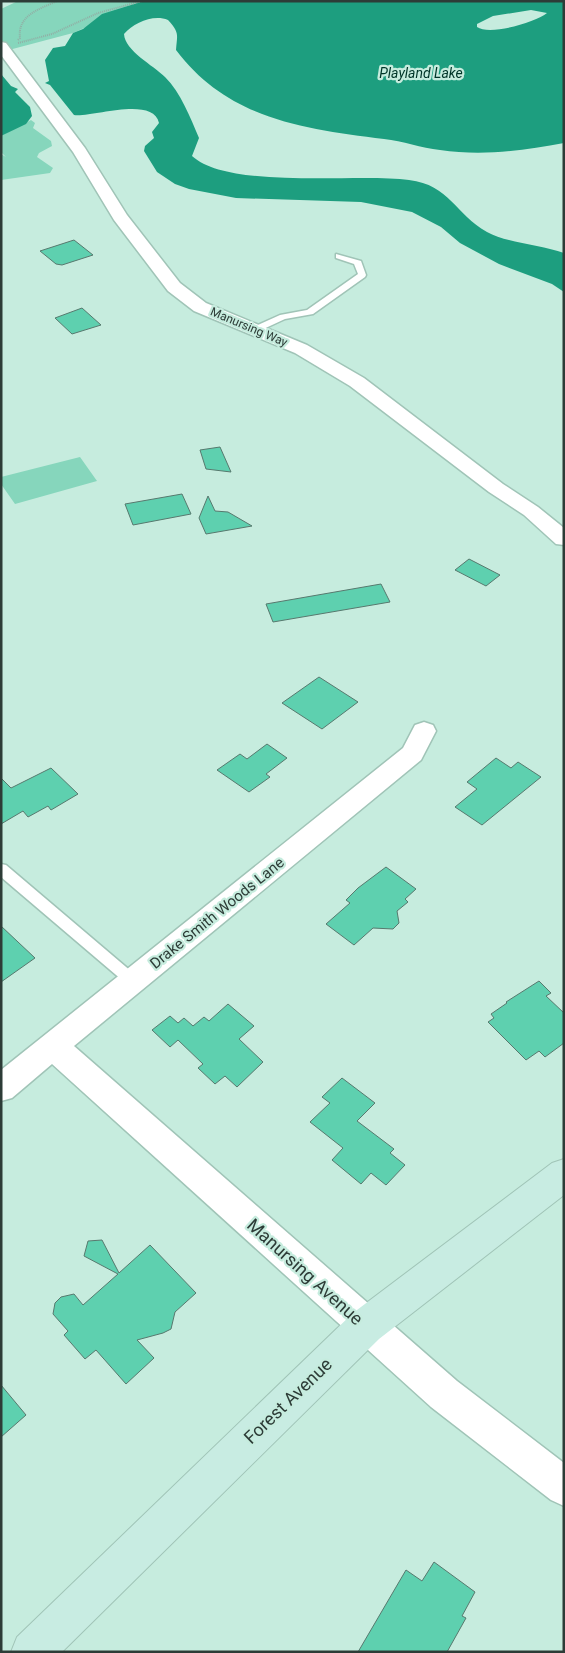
<svg xmlns="http://www.w3.org/2000/svg" width="565" height="1653" viewBox="0 0 565 1653" font-family="Roboto,sans-serif">
	<style>
		.green { fill: #86d6bc }
		.water { fill: #1d9e7f; fill-rule: evenodd }
		.building { fill: #5ed0af; stroke: #57796e }
		.lines { fill: none; stroke-linecap: round; stroke-linejoin: round }
		.lane-casing { stroke: #a0c4b7; stroke-width: 3 }
		.street-casing { stroke: #a0c4b7; stroke-width: 3 }
		.secondary-casing { stroke: #a0c4b7; stroke-width: 2 }
		.path { stroke: #91afa5; stroke-width: 2; stroke-dasharray: 1 1; stroke-linecap: butt }
		.lane { fill: #fff; fill-rule: evenodd }
		.street { fill: #fff; fill-rule: evenodd }
		.secondary { fill: #c8ece2; fill-rule: evenodd }
		.labels { text-anchor: middle; stroke-width: 4.5; stroke-linejoin: round; paint-order: stroke }
		.far-street-label { font-size: 12px; fill: #2d3c37; stroke: #c6ecde }
		.far-water-label { font-size: 14px; font-style: italic; fill: #003528; stroke: #c6ecde }
		.street-label { font-size: 15px; fill: #2d3c37; stroke: #c6ecde }
		.near-street-label { font-size: 18px; fill: #2d3c37; stroke: #c6ecde }
	</style>
	<rect width="100%" height="100%" fill="#c6ecde"/>
	<!-- green -->
	<path class="green" d="M 18,1 L 145,1 L 73,33 L 5,51 L 1,46 L 1,9 Z
		M 31,120 L 35,123 L 33,128 L 51,141 L 52,146 L 39,153 L 37,157 L 53,168 L 50,173 L 1,180 L 1,154 L 6,157 L 1,152 L 1,136 Z
		M 80,457 L 97,481 L 15,504 L 1,484 L 1,477 Z"/>
	<!-- water -->
	<path class="water" d="M 144,1 L 564,1 L 564,143 C 523,151 481,156 440,150 C 421,148 403,141 384,139 C 303,129 228,119 176,50 C 177,35 180,33 168,20 C 153,14 134,23 124,34 C 125,51 153,65 165,77 C 181,93 190,117 199,138 L 192,156 C 229,190 358,173 409,180 C 450,185 455,214 487,232 C 507,243 541,245 564,253 L 564,292 L 552,284 L 499,264 L 460,243 L 441,227 L 412,212 L 361,202 L 236,198 L 189,189 L 175,184 L 157,172 L 144,151 L 145,146 L 154,138 L 152,132 L 159,123 C 153,95 90,118 74,115 L 50,85 L 45,83 L 49,81 L 45,60 L 53,48 L 65,46 L 73,33 L 83,29 L 102,14 ZM 531,10 L 547,13 C 536,22 490,36 477,27 L 477,24 L 493,16 Z
		M 1,74 L 11,86 L 18,89 L 15,92 L 30,107 L 32,116 L 26,124 L 1,136 Z"/>
	<!-- building -->
	<path class="building" d="M 74,240 L 93,255 L 62,265 L 56,264 L 40,251 Z
		M 82,308 L 101,325 L 72,334 L 55,318 Z
		M 220,447 L 231,472 L 206,469 L 200,450 Z
		M 182,494 L 191,514 L 133,525 L 125,504 Z
		M 208,496 L 215,511 L 228,512 L 252,526 L 206,534 L 199,518 Z
		M 469,559 L 500,575 L 486,586 L 455,570 Z
		M 381,584 L 390,602 L 273,622 L 266,604 Z
		M 319,677 L 358,702 L 322,729 L 282,703 Z
		M 267,744 L 287,758 L 266,774 L 270,777 L 249,792 L 217,770 L 240,754 L 247,759 Z
		M 496,758 L 511,768 L 518,762 L 541,777 L 482,825 L 455,807 L 477,789 L 467,782 Z
		M 51,768 L 78,794 L 51,810 L 48,806 L 28,817 L 23,811 L 1,824 L 1,778 L 11,788 Z
		M 386,867 L 416,889 L 405,899 L 408,902 L 397,911 L 399,923 L 393,929 L 373,928 L 354,945 L 326,924 L 350,903 L 346,900 L 358,888 Z
		M 1,926 L 35,958 L 1,982 Z
		M 539,981 L 551,993 L 546,996 L 564,1013 L 564,1043 L 545,1057 L 539,1051 L 526,1060 L 488,1022 L 494,1018 L 491,1014 L 507,1003 L 506,1002 Z
		M 228,1004 L 254,1026 L 239,1039 L 263,1062 L 237,1087 L 225,1076 L 215,1084 L 198,1068 L 203,1064 L 178,1040 L 170,1047 L 152,1030 L 170,1016 L 178,1023 L 184,1018 L 193,1026 L 204,1017 L 209,1021 Z
		M 342,1078 L 375,1103 L 357,1121 L 394,1149 L 390,1153 L 405,1165 L 386,1185 L 371,1173 L 361,1184 L 332,1160 L 343,1148 L 310,1122 L 330,1103 L 322,1097 Z
		M 102,1240 L 119,1273 L 150,1245 L 196,1293 L 175,1312 L 171,1329 L 163,1333 L 137,1340 L 154,1358 L 126,1384 L 96,1350 L 85,1359 L 64,1335 L 68,1331 L 53,1314 L 55,1303 L 61,1297 L 74,1294 L 83,1305 L 118,1274 L 84,1256 L 88,1241 Z
		M 1,1385 L 26,1415 L 1,1437 Z
		M 434,1562 L 475,1592 L 462,1616 L 466,1618 L 447,1652 L 358,1652 L 406,1570 L 422,1581 Z"/>
	<g class="lines">
		<!-- lane casing -->
		<g class="lane-casing">
			<path id="lane" d="M 336,254 L 361,261 L 366,275 L 365,277 L 313,314 L 285,319 L 257,332 L 251,332 L 251,328 L 280,315 L 307,310 L 358,274 L 354,264 L 336,258 Z
				M 1,864 L 6,865 L 139,978 L 141,982 L 139,986 L 134,988 L 129,986 L 1,877 Z"/>
		</g>
		<!-- street casing -->
		<g class="street-casing">
			<path id="street" d="M 1,42 L 6,43 L 85,148 L 127,215 L 180,283 L 206,303 L 307,345 L 364,378 L 503,484 L 538,507 L 564,528 L 564,545 L 556,544 L 524,515 L 489,492 L 350,386 L 295,353 L 194,311 L 168,291 L 114,220 L 73,152 L 1,55 Z
				M 424,722 L 433,725 L 436,731 L 421,760 L 74,1046 L 457,1381 L 564,1463 L 564,1506 L 551,1500 L 431,1407 L 52,1064 L 12,1098 L 1,1101 L 1,1070 L 403,748 L 415,725 Z"/>
		</g>
		<!-- secondary casing -->
		<g class="secondary-casing">
			<path id="secondary" d="M 564,1159 L 564,1195 L 379,1339 L 62,1652 L 11,1652 L 17,1637 L 353,1313 L 552,1163 Z"/>
		</g>
		<!-- path -->
		<path class="path" d="M 18,40 L 20,38 C 17,15 40,9 57,1
			M 18,43 L 52,34 L 98,13 L 142,1"/>
		<!-- lane -->
		<use href="#lane" class="lane"/>
		<!-- street -->
		<use href="#street" class="street"/>
		<!-- secondary -->
		<use href="#secondary" class="secondary"/>
	</g>
	<g class="labels">
		<!-- far-street labels -->
		<g class="far-street-label">
			<text transform="translate(249 327) rotate(23)" y="4">Manursing Way</text>
		</g>
		<!-- far-water labels -->
		<g class="far-water-label">
			<text x="421" y="78">Playland Lake</text>
		</g>
		<!-- street labels -->
		<g class="street-label">
			<text transform="translate(217 913) rotate(-39)" y="5">Drake Smith Woods Lane</text>
		</g>
		<!-- near-street labels -->
		<g class="near-street-label">
			<text transform="translate(305 1272) rotate(42)" y="6">Manursing Avenue</text>
			<text transform="translate(288 1401) rotate(-44)" y="6">Forest Avenue</text>
		</g>
	</g>
	<!-- border -->
	<rect width="565" height="1653" fill="none" stroke="#2d3c37" stroke-width="5"/>
</svg>
